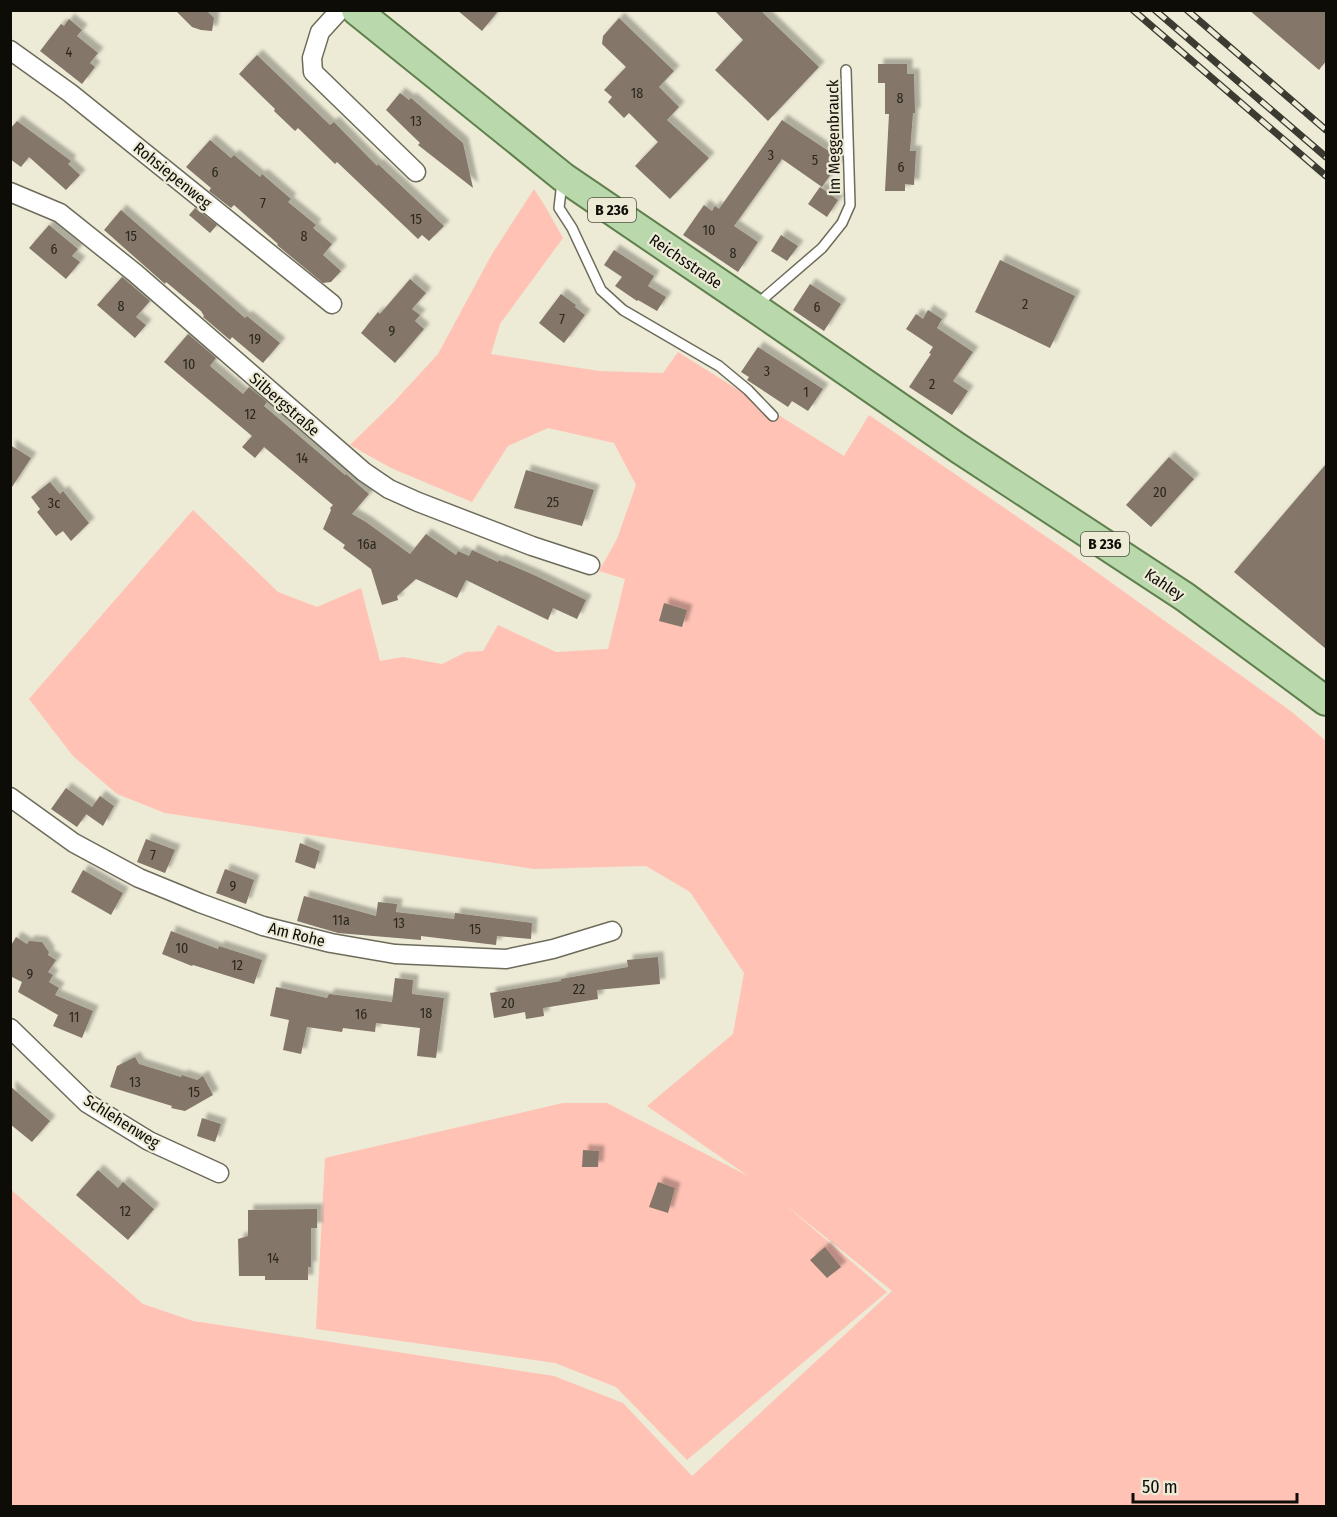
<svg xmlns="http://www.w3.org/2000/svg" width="1337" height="1517" viewBox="0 0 1337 1517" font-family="'Fira Sans Condensed',sans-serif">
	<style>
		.green { fill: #ffc2b5 }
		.building { fill: #847668; filter: url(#shadow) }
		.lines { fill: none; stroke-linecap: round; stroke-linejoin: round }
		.service-casing { stroke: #6d6b5a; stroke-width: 12 }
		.minor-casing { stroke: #6d6b5a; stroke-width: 21 }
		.primary-casing { stroke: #5f804d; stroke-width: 32 }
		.service { stroke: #fff; stroke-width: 9 }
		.minor { stroke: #fff; stroke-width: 18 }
		.primary { stroke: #b9d8ab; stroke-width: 28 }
		.rail-casing { stroke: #3c3b32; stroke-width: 7 }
		.rail { stroke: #edead6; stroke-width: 4.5; stroke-dasharray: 14; stroke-linecap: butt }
		.labels { text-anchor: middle; stroke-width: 4.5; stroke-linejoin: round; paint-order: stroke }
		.number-label { font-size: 14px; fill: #2b261e }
		.shield { fill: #edead6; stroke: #504f44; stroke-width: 1.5 }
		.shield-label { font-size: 15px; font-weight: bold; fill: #0d0c06 }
		.street-label { font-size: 16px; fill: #0d0c06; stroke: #edead6 }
	</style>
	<defs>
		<filter id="shadow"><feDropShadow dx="5.5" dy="-5.5" stdDeviation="1.5" flood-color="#0004"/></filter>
	</defs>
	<rect width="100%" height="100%" fill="#edead6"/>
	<!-- green -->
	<path class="green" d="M 534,189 L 545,206 L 563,238 L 500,324 L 491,354 L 599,371 L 663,373 L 678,352 L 844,456 L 869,415 L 1070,553 L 1292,712 L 1326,741 L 1326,1506 L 11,1506 L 10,1189 L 143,1304 L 193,1321 L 554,1376 L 623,1403 L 692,1476 L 892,1291 L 782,1202 L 887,1292 L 687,1460 L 616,1387 L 555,1363 L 316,1329 L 325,1158 L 563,1103 L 607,1103 L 748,1176 L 647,1106 L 733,1034 L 744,973 L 690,892 L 646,866 L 534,869 L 165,813 L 117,794 L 73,756 L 29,699 L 193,510 L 278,592 L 317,607 L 361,588 L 380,661 L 403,657 L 442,664 L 466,652 L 483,651 L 498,625 L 556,652 L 608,649 L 625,579 L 599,571 L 617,539 L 636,485 L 614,443 L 548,428 L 508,446 L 472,502 L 391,468 L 350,445 L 393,403 L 438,354 L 492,254 Z"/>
	<!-- building -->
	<path class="building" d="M 175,10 L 206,10 L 214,18 L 212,31 L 201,30 L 192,27 Z
		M 457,10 L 499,10 L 482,31 Z
		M 714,10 L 760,10 L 819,67 L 768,121 L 715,70 L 743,40 Z
		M 1249,10 L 1326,10 L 1326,61 L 1319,70 Z
		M 619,18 L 674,71 L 659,87 L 679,107 L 667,120 L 709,158 L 670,199 L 635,166 L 658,142 L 629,113 L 624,118 L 608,102 L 612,97 L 604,90 L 626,67 L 602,44 L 603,36 Z
		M 69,19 L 82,30 L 77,36 L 98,53 L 90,63 L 95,67 L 82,84 L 40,51 L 61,24 L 64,26 Z
		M 257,55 L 330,125 L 334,122 L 377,166 L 378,164 L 444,226 L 429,241 L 422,235 L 418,239 L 337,162 L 335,164 L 298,128 L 295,131 L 274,111 L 275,109 L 239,74 Z
		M 878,64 L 907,64 L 907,74 L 914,74 L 915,113 L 913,113 L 910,151 L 916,151 L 914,185 L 905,184 L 905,191 L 885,191 L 889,114 L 885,114 L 885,83 L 878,83 Z
		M 400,93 L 409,100 L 411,98 L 463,143 L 473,188 L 418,145 L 420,143 L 386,110 Z
		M 782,120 L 833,154 L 833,155 L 840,161 L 822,187 L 782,159 L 734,226 L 758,242 L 738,272 L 683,235 L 704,205 L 712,211 L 715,206 L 719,209 Z
		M 17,121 L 71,161 L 68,164 L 80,175 L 66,190 L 29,157 L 21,167 L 10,159 L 10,129 Z
		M 210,140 L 231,158 L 234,155 L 260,177 L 262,174 L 291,199 L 288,202 L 316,225 L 313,228 L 332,244 L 323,255 L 341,271 L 331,282 L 323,283 L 277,245 L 278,244 L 234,205 L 231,208 L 209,191 L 211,188 L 186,167 Z
		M 820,187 L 838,200 L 827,217 L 808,204 Z
		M 195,208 L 217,225 L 210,233 L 189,215 Z
		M 121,210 L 245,318 L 247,316 L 280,343 L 263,363 L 232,337 L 230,340 L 203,317 L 204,316 L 201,311 L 166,282 L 165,284 L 104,230 Z
		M 49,225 L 78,249 L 72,256 L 80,262 L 66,279 L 29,248 Z
		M 781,235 L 798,246 L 787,261 L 771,251 Z
		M 614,250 L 654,276 L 648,286 L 666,297 L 657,311 L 638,300 L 637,301 L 615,286 L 622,277 L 604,265 Z
		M 1000,260 L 1075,296 L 1050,348 L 975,312 Z
		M 122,277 L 150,301 L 136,317 L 146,325 L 135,338 L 97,305 Z
		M 410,279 L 426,293 L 412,309 L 420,315 L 415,321 L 424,329 L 395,363 L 361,333 L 378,312 L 380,314 Z
		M 810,284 L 841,304 L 824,331 L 793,310 Z
		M 561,294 L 576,305 L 575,307 L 585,315 L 564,343 L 539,323 Z
		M 928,310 L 942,319 L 937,328 L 973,352 L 953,381 L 968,391 L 952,415 L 909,387 L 931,354 L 929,353 L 933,347 L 906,329 L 916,314 L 923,319 Z
		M 188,334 L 216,358 L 210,366 L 243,394 L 249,387 L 267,402 L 264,406 L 345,475 L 346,474 L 369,494 L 352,514 L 366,522 L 410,554 L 426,534 L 456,555 L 458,551 L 469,556 L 472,550 L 498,562 L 499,560 L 534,575 L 586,600 L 577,619 L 553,608 L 548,620 L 466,580 L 457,598 L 416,579 L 397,596 L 398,600 L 382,605 L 371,569 L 343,548 L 345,545 L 323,529 L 331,510 L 330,508 L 333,505 L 264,447 L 255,458 L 242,447 L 252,436 L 164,362 Z
		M 758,347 L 823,389 L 808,411 L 792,401 L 788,407 L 747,380 L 749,377 L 741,372 Z
		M 10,445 L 31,458 L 10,490 Z
		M 1169,457 L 1194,479 L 1151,527 L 1126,505 Z
		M 1326,464 L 1326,649 L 1234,572 Z
		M 526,470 L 594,490 L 582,526 L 514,508 Z
		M 50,482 L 60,494 L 63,491 L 89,523 L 71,541 L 63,531 L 56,536 L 37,512 L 40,509 L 31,497 Z
		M 664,603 L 687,610 L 682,627 L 659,621 Z
		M 66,788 L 92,807 L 100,796 L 114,806 L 103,826 L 86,814 L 87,813 L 77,827 L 51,809 Z
		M 146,839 L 175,850 L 165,873 L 137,862 Z
		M 300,843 L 320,851 L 315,869 L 295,862 Z
		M 225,869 L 254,880 L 246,904 L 216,893 Z
		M 83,870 L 123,893 L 111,915 L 71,892 Z
		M 304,896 L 376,916 L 378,902 L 397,904 L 396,912 L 454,919 L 455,913 L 532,923 L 531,939 L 497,936 L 496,945 L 421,936 L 421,940 L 338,933 L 297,921 Z
		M 171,931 L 218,949 L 219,946 L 262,960 L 254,984 L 193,965 L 192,966 L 162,954 Z
		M 16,937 L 27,944 L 29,941 L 42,942 L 49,952 L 48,955 L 56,960 L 48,972 L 53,975 L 49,982 L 59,988 L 55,995 L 93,1011 L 82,1038 L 53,1026 L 58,1015 L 18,992 L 22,982 L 10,976 L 10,947 Z
		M 658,957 L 660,984 L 597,990 L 598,999 L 543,1008 L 544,1016 L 526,1019 L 525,1012 L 494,1018 L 490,993 L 561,981 L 561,979 L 628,967 L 627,960 Z
		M 395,978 L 413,980 L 412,994 L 444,998 L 436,1058 L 417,1056 L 420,1028 L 376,1023 L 375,1032 L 343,1028 L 342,1032 L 307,1027 L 301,1054 L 283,1050 L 289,1020 L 270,1016 L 276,987 L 327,998 L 329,994 L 392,1002 Z
		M 135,1057 L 139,1064 L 181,1077 L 182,1075 L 197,1080 L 203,1076 L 213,1095 L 185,1111 L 171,1108 L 172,1106 L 110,1087 L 117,1066 Z
		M 10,1086 L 50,1121 L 32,1142 L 10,1124 Z
		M 202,1118 L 221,1124 L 215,1142 L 197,1136 Z
		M 583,1150 L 599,1151 L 598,1167 L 582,1167 Z
		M 98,1170 L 118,1188 L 123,1182 L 154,1209 L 128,1240 L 76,1195 Z
		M 658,1182 L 675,1188 L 668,1213 L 649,1207 Z
		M 317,1209 L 317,1228 L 311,1228 L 311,1267 L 308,1267 L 308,1280 L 265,1280 L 265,1276 L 239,1276 L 238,1239 L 248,1236 L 248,1210 Z
		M 825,1247 L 841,1267 L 827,1278 L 810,1260 Z"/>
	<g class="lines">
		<!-- service casing -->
		<g class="service-casing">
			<path id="service" d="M 562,182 L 559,208 L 572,228 L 601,290 L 623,310 L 719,366 L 748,390 L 773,416
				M 756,305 L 822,248 L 842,223 L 850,205 L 846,70"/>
		</g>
		<!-- minor casing -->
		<g class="minor-casing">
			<path id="minor" d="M 340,10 L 320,32 L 312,58 L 313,72 L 416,172
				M 10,50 L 70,93 L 332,304
				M 10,192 L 60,213 L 135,273 L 364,472 L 389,489 L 418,502 L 532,546 L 590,565
				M 10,797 L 74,843 L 139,878 L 200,903 L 263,926 L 331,943 L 395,954 L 506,959 L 553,949 L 612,931
				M 10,1028 L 87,1103 L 149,1141 L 219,1173"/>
		</g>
		<!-- primary casing -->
		<g class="primary-casing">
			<path id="primary" d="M 356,10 L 563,177 L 754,307 L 958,448 L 1185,597 L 1326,701"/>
		</g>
		<!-- service -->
		<use href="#service" class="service"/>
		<!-- minor -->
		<use href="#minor" class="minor"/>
		<!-- primary -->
		<use href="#primary" class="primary"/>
		<!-- rail casing -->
		<g class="rail-casing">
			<path id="rail" d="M 1133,10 L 1326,176
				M 1155,10 L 1326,157
				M 1187,10 L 1326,130"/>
		</g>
		<!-- rail -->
		<use href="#rail" class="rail"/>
	</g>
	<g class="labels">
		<!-- number labels -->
		<g class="number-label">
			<text x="69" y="57">4</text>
			<text x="637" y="98">18</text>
			<text x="900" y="103">8</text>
			<text x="416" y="126">13</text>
			<text x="771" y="160">3</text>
			<text x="815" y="165">5</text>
			<text x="901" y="172">6</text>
			<text x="215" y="177">6</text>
			<text x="263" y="208">7</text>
			<text x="416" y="224">15</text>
			<text x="709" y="235">10</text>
			<text x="131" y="241">15</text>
			<text x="304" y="241">8</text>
			<text x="54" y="254">6</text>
			<text x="733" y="258">8</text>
			<text x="1025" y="309">2</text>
			<text x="121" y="311">8</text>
			<text x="817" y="312">6</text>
			<text x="562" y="324">7</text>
			<text x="392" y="336">9</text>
			<text x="255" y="344">19</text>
			<text x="189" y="369">10</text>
			<text x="767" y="376">3</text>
			<text x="932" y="389">2</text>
			<text x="806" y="397">1</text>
			<text x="250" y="419">12</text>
			<text x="302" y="463">14</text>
			<text x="1160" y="497">20</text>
			<text x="553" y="507">25</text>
			<text x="54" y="508">3c</text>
			<text x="367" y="549">16a</text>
			<text x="153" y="860">7</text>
			<text x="233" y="891">9</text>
			<text x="341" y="925">11a</text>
			<text x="399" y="928">13</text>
			<text x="475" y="934">15</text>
			<text x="182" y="953">10</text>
			<text x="237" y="970">12</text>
			<text x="30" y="979">9</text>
			<text x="579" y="994">22</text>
			<text x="508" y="1008">20</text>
			<text x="426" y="1018">18</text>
			<text x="361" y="1019">16</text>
			<text x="74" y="1022">11</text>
			<text x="135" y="1087">13</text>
			<text x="194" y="1097">15</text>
			<text x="125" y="1216">12</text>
			<text x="273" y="1263">14</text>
		</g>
		<!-- shield labels -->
		<g class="shield">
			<rect x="588" y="198" width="48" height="24" rx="4.5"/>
			<rect x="1081" y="532" width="48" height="24" rx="4.5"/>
		</g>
		<g class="shield-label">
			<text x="612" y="215">B 236</text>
			<text x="1105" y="549">B 236</text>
		</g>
		<!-- street labels -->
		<g class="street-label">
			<text transform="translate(833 137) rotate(-91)" y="6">Im Meggenbrauck</text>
			<text transform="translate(173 175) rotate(39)" y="6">Rohsiepenweg</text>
			<text transform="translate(686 261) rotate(34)" y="6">Reichsstraße</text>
			<text transform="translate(285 404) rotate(41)" y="6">Silbergstraße</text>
			<text transform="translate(1165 584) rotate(34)" y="6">Kahley</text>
			<text transform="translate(297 934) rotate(14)" y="6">Am Rohe</text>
			<text transform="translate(122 1121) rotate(32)" y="6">Schlehenweg</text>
		</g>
	</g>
	<!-- border -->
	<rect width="1337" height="1517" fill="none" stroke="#0d0c06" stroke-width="24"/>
	<!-- scale -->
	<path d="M1133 1493v9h164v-9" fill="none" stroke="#0d0c06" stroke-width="3"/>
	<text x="1142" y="1493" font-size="18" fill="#0d0c06" stroke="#edead6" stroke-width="4.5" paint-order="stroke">50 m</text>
</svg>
